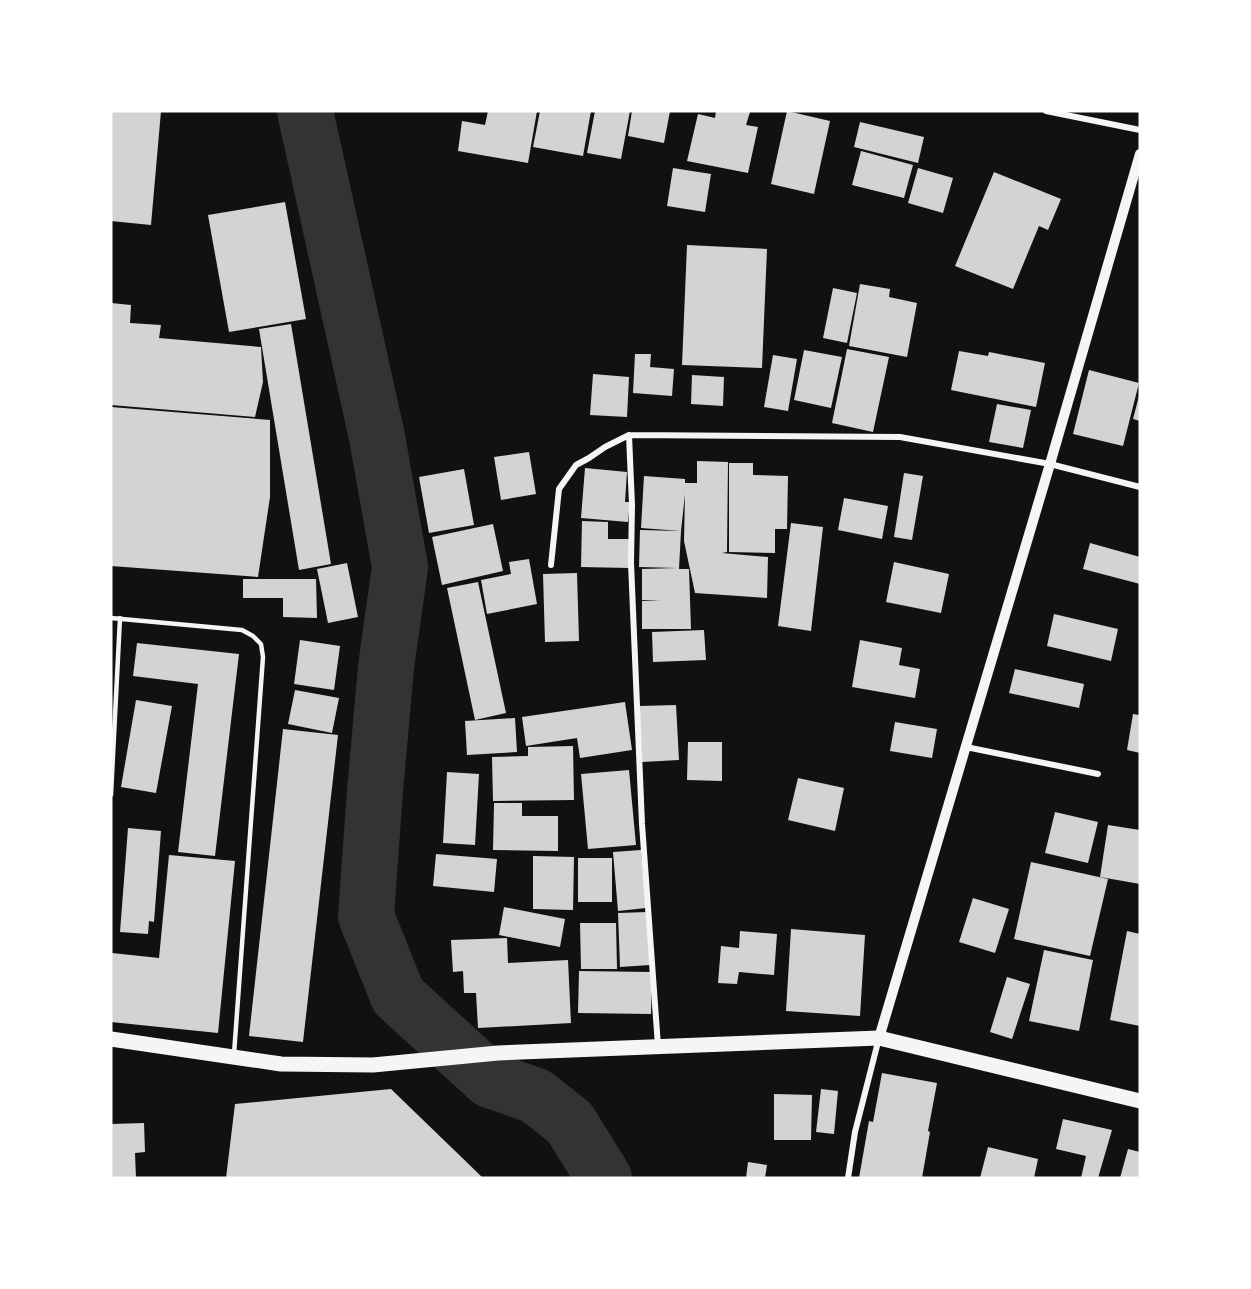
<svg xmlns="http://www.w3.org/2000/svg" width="1251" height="1289" viewBox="0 0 1251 1289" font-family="'Varela Round',sans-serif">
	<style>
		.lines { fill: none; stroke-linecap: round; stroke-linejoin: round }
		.river { stroke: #333; stroke-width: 56 }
		.building { fill: #d3d3d3 }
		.service { stroke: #f5f5f5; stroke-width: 4.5 }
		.minor { stroke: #f5f5f5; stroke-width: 6 }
		.tertiary { stroke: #f5f5f5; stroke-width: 10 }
		.primary { stroke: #f5f5f5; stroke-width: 15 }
	</style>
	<rect width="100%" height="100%" fill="#111"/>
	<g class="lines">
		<!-- river -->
		<path class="river" d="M 305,111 L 377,437 L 400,567 L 386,667 L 375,791 L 366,916 L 398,996 L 490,1080 L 536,1096 L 570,1123 L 604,1178"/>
	</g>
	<!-- building -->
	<path class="building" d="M 111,111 L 161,111 L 151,225 L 111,221 Z
		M 488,111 L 537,111 L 528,163 L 458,151 L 462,121 L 485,125 Z
		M 540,111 L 591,111 L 583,156 L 533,147 Z
		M 595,111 L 630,111 L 621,159 L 587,153 Z
		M 632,111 L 670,111 L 664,143 L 628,136 Z
		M 716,111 L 750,112 L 746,125 L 758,127 L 748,173 L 687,161 L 698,114 L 715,118 Z
		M 787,111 L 830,121 L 814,194 L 771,184 Z
		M 860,122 L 924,137 L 918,163 L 854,147 Z
		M 861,151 L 913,165 L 904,198 L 852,185 Z
		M 673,168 L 711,174 L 705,212 L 667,206 Z
		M 918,168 L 953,178 L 943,213 L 908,203 Z
		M 994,172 L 1061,199 L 1048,230 L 1039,226 L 1013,289 L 955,266 Z
		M 285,202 L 306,319 L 229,332 L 208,215 Z
		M 687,245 L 767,249 L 762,368 L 682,365 Z
		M 860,284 L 890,289 L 889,297 L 917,303 L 907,357 L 849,346 Z
		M 833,288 L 857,293 L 847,343 L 823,338 Z
		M 111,303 L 131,305 L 130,323 L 161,325 L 159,338 L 261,347 L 263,382 L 255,417 L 111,405 Z
		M 291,324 L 331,564 L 299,570 L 259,329 Z
		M 847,349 L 889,357 L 873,432 L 832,423 Z
		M 804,350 L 842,357 L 831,408 L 794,400 Z
		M 959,351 L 988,356 L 989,352 L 1045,363 L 1036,407 L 951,390 Z
		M 635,354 L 651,354 L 650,367 L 674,369 L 672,396 L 633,393 Z
		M 773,355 L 797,359 L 788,411 L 764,407 Z
		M 1089,370 L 1139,383 L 1123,446 L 1073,434 Z
		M 593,374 L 629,377 L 627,417 L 590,415 Z
		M 692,375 L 724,377 L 723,406 L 691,404 Z
		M 1139,396 L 1140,396 L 1140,421 L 1133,419 Z
		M 997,404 L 1031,410 L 1023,448 L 989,442 Z
		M 111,407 L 270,420 L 270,497 L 258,577 L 111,566 Z
		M 529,452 L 536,494 L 501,500 L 494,457 Z
		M 697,461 L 728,462 L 727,552 L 722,553 L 768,557 L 767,598 L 695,593 L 684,541 L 685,494 L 681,531 L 641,528 L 644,476 L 685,479 L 685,483 L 697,483 Z
		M 729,463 L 753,463 L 753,475 L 788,476 L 787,529 L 775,529 L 775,553 L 729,552 Z
		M 585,468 L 627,472 L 625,502 L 630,502 L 628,522 L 581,518 Z
		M 464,469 L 474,525 L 429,533 L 419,477 Z
		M 904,473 L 923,476 L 912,540 L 894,537 Z
		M 844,498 L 888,506 L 882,539 L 838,530 Z
		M 582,521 L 608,522 L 608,539 L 630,539 L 629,568 L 581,567 Z
		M 791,523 L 823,527 L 811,631 L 778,626 Z
		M 493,524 L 503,571 L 442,585 L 432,537 Z
		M 640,530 L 681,531 L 679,569 L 689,569 L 691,629 L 642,629 L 642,601 L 660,600 L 642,600 L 642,569 L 677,568 L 639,567 Z
		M 1090,543 L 1140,557 L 1140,584 L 1083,569 Z
		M 529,559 L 537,604 L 487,614 L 481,580 L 511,574 L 509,562 Z
		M 894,562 L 949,574 L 941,613 L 886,602 Z
		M 347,563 L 358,617 L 328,623 L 317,569 Z
		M 577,573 L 579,641 L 545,642 L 543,574 Z
		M 243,579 L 316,579 L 317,618 L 283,617 L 283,598 L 243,598 Z
		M 478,582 L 506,713 L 475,720 L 447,588 Z
		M 1054,614 L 1118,629 L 1111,661 L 1047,646 Z
		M 704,630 L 706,660 L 653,662 L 652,632 Z
		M 300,640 L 340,646 L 334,690 L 294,684 Z
		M 860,640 L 902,648 L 899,665 L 920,669 L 915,698 L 852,687 Z
		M 137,643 L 239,654 L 215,856 L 178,852 L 198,684 L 133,676 Z
		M 1015,669 L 1084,684 L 1079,708 L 1009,693 Z
		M 295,690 L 339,698 L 332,733 L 288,724 Z
		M 136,700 L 172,706 L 156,793 L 121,787 Z
		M 625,702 L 632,750 L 580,758 L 577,738 L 526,746 L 522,717 Z
		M 676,705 L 679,760 L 642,762 L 639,706 Z
		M 1133,714 L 1140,715 L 1140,753 L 1127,750 Z
		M 515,718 L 517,752 L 467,755 L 465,721 Z
		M 895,722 L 937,729 L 932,758 L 890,751 Z
		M 283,729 L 338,735 L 303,1042 L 249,1036 Z
		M 688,742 L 722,742 L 722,781 L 687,780 Z
		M 573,746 L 574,800 L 493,801 L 492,757 L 528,756 L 528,747 Z
		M 629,770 L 636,845 L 588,849 L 581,774 Z
		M 447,772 L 479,774 L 475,845 L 443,843 Z
		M 798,778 L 844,788 L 835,831 L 788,820 Z
		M 494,803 L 522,803 L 522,816 L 558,816 L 558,851 L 493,850 Z
		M 1055,812 L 1098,822 L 1088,863 L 1045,853 Z
		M 1108,825 L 1140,830 L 1140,884 L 1100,877 Z
		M 128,828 L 161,831 L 154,922 L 149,921 L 148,934 L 120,932 Z
		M 641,850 L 646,908 L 618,911 L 613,852 Z
		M 436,854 L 497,859 L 494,892 L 433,886 Z
		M 169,855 L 235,861 L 218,1033 L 111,1022 L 111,966 L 112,953 L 159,958 Z
		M 533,856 L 574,857 L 573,910 L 533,909 Z
		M 578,858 L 612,858 L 612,902 L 578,902 Z
		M 1031,862 L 1108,879 L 1090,956 L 1014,939 Z
		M 973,898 L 1009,909 L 995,953 L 959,942 Z
		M 504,907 L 565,919 L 560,947 L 499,935 Z
		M 647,912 L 650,965 L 620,967 L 618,913 Z
		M 580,923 L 616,923 L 617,969 L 581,969 Z
		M 791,929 L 865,935 L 860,1016 L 786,1011 Z
		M 740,931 L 777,934 L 774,975 L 739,972 L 737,984 L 718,983 L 721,946 L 739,948 Z
		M 1127,931 L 1140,934 L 1140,1026 L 1110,1020 Z
		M 507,938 L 508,963 L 568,960 L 571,1023 L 478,1028 L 476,993 L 464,993 L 463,971 L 453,972 L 451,940 Z
		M 1044,950 L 1093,960 L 1079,1031 L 1029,1021 Z
		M 579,971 L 652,972 L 651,1014 L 578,1013 Z
		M 1007,977 L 1030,984 L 1012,1039 L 990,1032 Z
		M 882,1073 L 937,1083 L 928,1131 L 930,1132 L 922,1178 L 859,1178 L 869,1121 L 873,1122 Z
		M 391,1089 L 483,1178 L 226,1178 L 235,1104 Z
		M 821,1089 L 838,1091 L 834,1134 L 816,1132 Z
		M 774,1094 L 812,1095 L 811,1140 L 774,1140 Z
		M 1063,1119 L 1112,1130 L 1098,1178 L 1081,1178 L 1086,1156 L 1056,1149 Z
		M 144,1123 L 145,1152 L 135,1153 L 136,1178 L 111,1178 L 111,1124 Z
		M 988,1147 L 1038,1159 L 1034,1178 L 980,1178 Z
		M 1128,1149 L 1140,1152 L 1140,1178 L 1120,1178 Z
		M 748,1162 L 767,1165 L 765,1178 L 746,1178 Z"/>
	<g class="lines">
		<!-- service -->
		<path class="service" d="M 111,618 L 242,630 L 253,636 L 261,644 L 263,657 L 234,1054
			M 111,795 L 120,618"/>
		<!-- minor -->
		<path class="minor" d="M 1046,111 L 1140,130
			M 551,565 L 559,489 L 576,465 L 589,458 L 605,447 L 629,435
			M 966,747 L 1098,774
			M 658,1046 L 642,824 L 631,563 L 632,505 L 629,435 L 900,437 L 1050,464 L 1140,487
			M 848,1178 L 855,1132 L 879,1038"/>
		<!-- tertiary -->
		<path class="tertiary" d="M 879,1038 L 1050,464 L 1140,154"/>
		<!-- primary -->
		<path class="primary" d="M 111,1039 L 281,1064 L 373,1065 L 498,1053 L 879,1038 L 1140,1101"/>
	</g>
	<!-- border -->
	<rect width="1251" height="1289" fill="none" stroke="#ffffff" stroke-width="225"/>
</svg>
